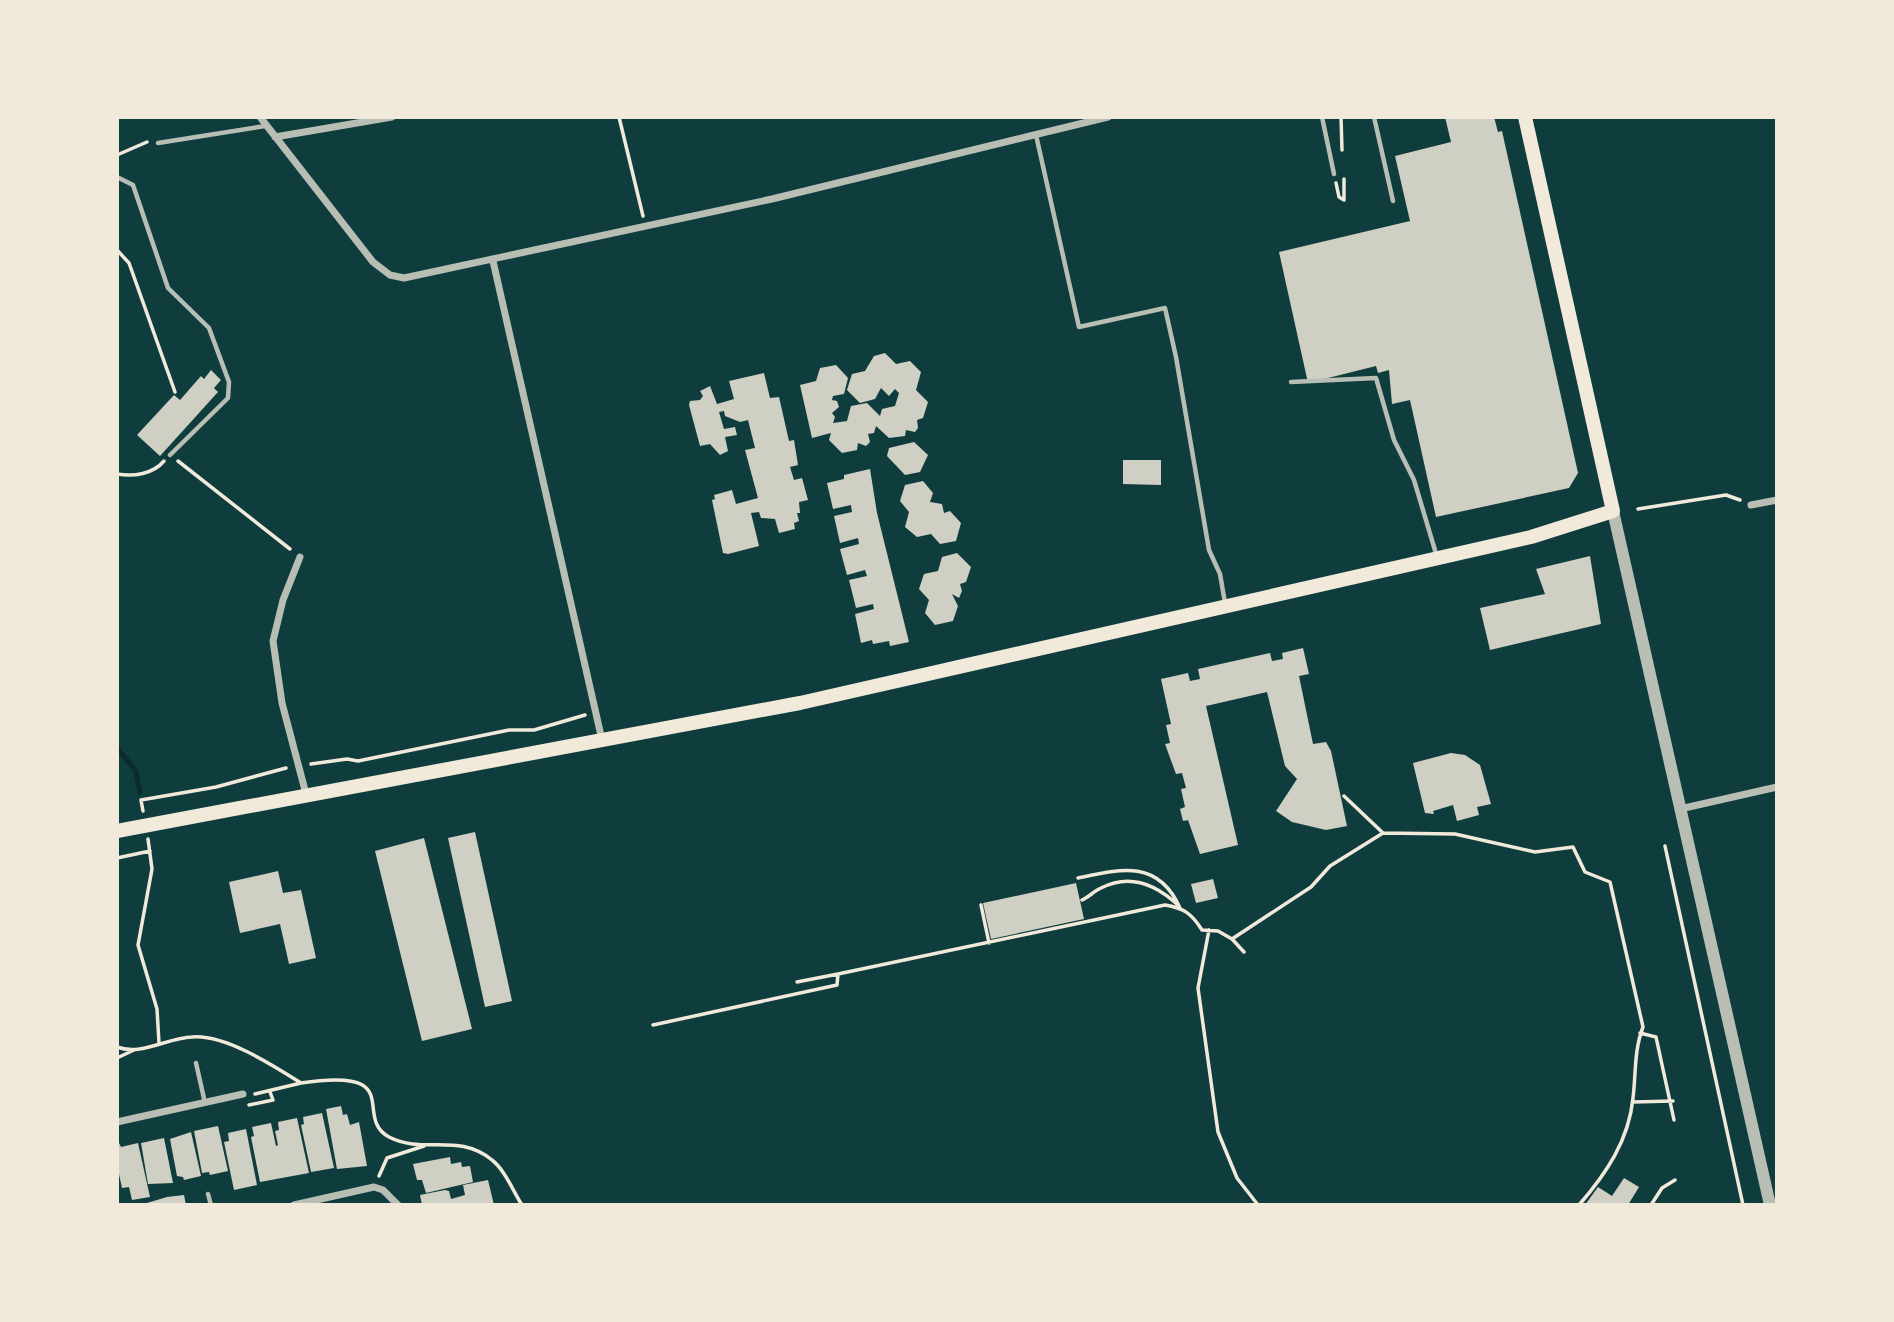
<svg xmlns="http://www.w3.org/2000/svg" width="1894" height="1322" viewBox="0 0 1894 1322" font-family="'Archivo Narrow',sans-serif">
	<style>
		.lines { fill: none; stroke-linecap: round; stroke-linejoin: round }
		.stream { stroke: #0a2a2b; stroke-width: 5 }
		.building { fill: #cfcfc3 }
		.path { stroke: #f1e9da; stroke-width: 3.5 }
		.service { stroke: #b8beb3; stroke-width: 4.5 }
		.minor { stroke: #b8beb3; stroke-width: 7 }
		.tertiary { stroke: #b8beb3; stroke-width: 12 }
		.primary { stroke: #f1e9da; stroke-width: 14 }
	</style>
	<rect width="100%" height="100%" fill="#0f3d3e"/>
	<g class="lines">
		<!-- stream -->
		<path class="stream" d="M 117,748 L 136,771 L 140,793"/>
	</g>
	<!-- building -->
	<path class="building" d="M 1445,117 L 1494,117 L 1498,132 L 1502,131 L 1578,473 L 1569,488 L 1436,517 L 1410,400 L 1392,404 L 1389,370 L 1378,373 L 1376,366 L 1308,383 L 1279,252 L 1410,221 L 1395,156 L 1451,142 Z
		M 885,353 L 896,364 L 910,361 L 921,372 L 916,390 L 928,402 L 923,418 L 917,420 L 918,428 L 915,432 L 906,430 L 905,436 L 889,438 L 876,426 L 874,433 L 868,434 L 870,442 L 866,446 L 858,443 L 857,450 L 842,453 L 829,440 L 831,433 L 812,438 L 800,385 L 816,381 L 820,368 L 836,365 L 848,378 L 844,394 L 833,396 L 832,400 L 837,401 L 839,407 L 832,413 L 835,417 L 833,423 L 847,421 L 851,406 L 867,403 L 880,416 L 882,409 L 895,406 L 899,393 L 895,389 L 889,396 L 881,388 L 875,399 L 860,403 L 847,390 L 852,374 L 865,371 L 874,356 Z
		M 211,370 L 221,380 L 214,388 L 218,392 L 160,456 L 137,435 L 174,395 L 180,400 L 201,376 L 204,379 Z
		M 764,373 L 770,398 L 779,397 L 789,441 L 794,440 L 798,465 L 790,467 L 794,480 L 802,478 L 808,500 L 799,502 L 800,513 L 797,513 L 799,521 L 794,523 L 795,529 L 779,533 L 775,519 L 761,518 L 759,512 L 751,513 L 759,546 L 728,554 L 723,553 L 712,500 L 715,499 L 714,495 L 732,490 L 736,504 L 758,498 L 745,450 L 755,448 L 748,420 L 740,422 L 725,416 L 724,411 L 719,412 L 724,429 L 735,427 L 737,435 L 725,437 L 728,451 L 720,455 L 710,444 L 700,446 L 689,405 L 690,401 L 700,400 L 703,396 L 700,391 L 710,386 L 717,404 L 734,399 L 729,381 Z
		M 914,442 L 928,455 L 920,472 L 905,475 L 887,456 L 889,448 Z
		M 1123,460 L 1161,460 L 1161,485 L 1123,484 Z
		M 870,469 L 877,513 L 909,642 L 890,646 L 889,641 L 873,644 L 872,640 L 861,643 L 855,614 L 874,609 L 873,604 L 856,608 L 849,580 L 867,576 L 865,570 L 847,575 L 840,549 L 859,544 L 858,538 L 840,543 L 834,516 L 852,512 L 851,505 L 833,509 L 827,483 L 844,479 L 844,475 Z
		M 923,481 L 933,493 L 930,502 L 942,504 L 944,513 L 950,511 L 961,523 L 956,541 L 940,544 L 931,534 L 917,537 L 905,527 L 909,512 L 900,501 L 905,485 Z
		M 957,553 L 971,567 L 966,582 L 960,584 L 962,591 L 959,598 L 952,594 L 958,606 L 953,621 L 935,625 L 925,613 L 929,600 L 919,589 L 924,574 L 938,571 L 942,557 Z
		M 1590,556 L 1601,624 L 1490,650 L 1480,608 L 1545,594 L 1536,569 Z
		M 1303,648 L 1309,674 L 1299,676 L 1313,744 L 1326,742 L 1331,751 L 1347,826 L 1326,830 L 1292,822 L 1276,811 L 1297,779 L 1285,766 L 1267,692 L 1206,706 L 1238,845 L 1200,854 L 1188,820 L 1183,821 L 1180,809 L 1185,807 L 1181,789 L 1186,788 L 1182,773 L 1176,774 L 1165,744 L 1170,743 L 1166,725 L 1171,724 L 1161,679 L 1188,673 L 1190,681 L 1200,679 L 1198,669 L 1270,653 L 1272,661 L 1283,659 L 1282,653 Z
		M 1451,753 L 1465,755 L 1480,765 L 1491,804 L 1477,807 L 1479,815 L 1457,821 L 1453,805 L 1433,811 L 1434,814 L 1425,813 L 1413,763 Z
		M 475,832 L 512,1001 L 485,1007 L 448,838 Z
		M 424,838 L 472,1029 L 422,1041 L 375,851 Z
		M 278,871 L 283,893 L 301,890 L 316,958 L 289,964 L 280,924 L 240,933 L 229,882 Z
		M 1213,879 L 1218,898 L 1196,903 L 1191,884 Z
		M 1076,883 L 1084,919 L 991,939 L 983,903 Z
		M 341,1106 L 343,1115 L 347,1114 L 350,1125 L 359,1122 L 367,1166 L 337,1169 L 326,1109 Z
		M 322,1113 L 334,1168 L 311,1172 L 301,1125 L 304,1124 L 303,1117 Z
		M 297,1118 L 309,1173 L 260,1182 L 251,1137 L 254,1136 L 252,1127 L 271,1123 L 276,1146 L 278,1145 L 275,1131 L 279,1130 L 278,1122 Z
		M 218,1126 L 228,1171 L 210,1175 L 209,1172 L 202,1173 L 194,1131 Z
		M 246,1129 L 257,1185 L 234,1190 L 224,1142 L 229,1141 L 228,1133 Z
		M 191,1132 L 201,1176 L 184,1180 L 183,1177 L 177,1176 L 170,1139 Z
		M 164,1138 L 173,1183 L 148,1184 L 141,1143 Z
		M 117,1139 L 121,1147 L 138,1143 L 150,1197 L 132,1200 L 129,1187 L 122,1188 L 117,1165 Z
		M 450,1157 L 451,1164 L 461,1162 L 462,1167 L 470,1166 L 473,1182 L 426,1193 L 422,1180 L 417,1180 L 413,1164 Z
		M 1624,1178 L 1639,1187 L 1628,1205 L 1585,1205 L 1598,1187 L 1612,1196 Z
		M 488,1180 L 494,1205 L 422,1205 L 420,1195 L 445,1190 L 449,1191 L 451,1199 L 465,1195 L 463,1185 Z
		M 184,1195 L 186,1205 L 140,1205 L 167,1197 Z"/>
	<g class="lines">
		<!-- path -->
		<path class="path" d="M 619,117 L 643,216
			M 1341,117 L 1342,150
			M 117,155 L 147,142
			M 1336,183 L 1339,197 L 1344,200 L 1344,179
			M 117,250 L 129,263 L 175,392
			M 178,461 L 290,549
			M 117,474 C 134,477 153,474 164,461
			M 1638,509 L 1726,495 L 1740,500
			M 311,764 L 347,759 L 358,761 L 509,730 L 534,730 L 585,715
			M 1344,796 L 1383,833
			M 143,811 L 141,800 L 216,787 L 286,768
			M 148,839 L 152,869 L 138,945 L 157,1009 L 159,1043
			M 1665,846 L 1743,1205
			M 117,858 L 150,851
			M 1078,878 C 1121,869 1158,859 1180,908
			M 1082,900 C 1089,897 1094,891 1101,888 C 1130,873 1157,885 1179,906
			M 981,905 L 989,943
			M 1209,930 L 1198,988 L 1218,1132 L 1237,1178 L 1258,1205
			M 1232,939 L 1244,952
			M 797,982 L 838,974
			M 653,1025 L 837,985 L 838,974 L 1165,905 C 1184,908 1192,914 1202,930 L 1218,931 L 1232,939 L 1311,887 L 1330,866 L 1383,833 L 1455,834 L 1535,852 L 1573,847 L 1585,872 L 1610,882 L 1643,1027 C 1634,1050 1636,1074 1633,1098 C 1629,1140 1606,1174 1579,1205
			M 1640,1033 L 1656,1037 L 1674,1120
			M 117,1047 C 141,1056 167,1038 192,1037 C 225,1034 274,1066 301,1083 C 408,1067 352,1117 389,1137 C 424,1155 458,1132 492,1160 C 505,1170 513,1191 522,1205
			M 117,1058 L 134,1050
			M 255,1094 L 301,1083
			M 1633,1102 L 1673,1101
			M 249,1105 L 273,1100 L 270,1092
			M 379,1176 L 387,1158 L 424,1146
			M 1651,1205 L 1662,1188 L 1675,1180"/>
		<!-- service -->
		<path class="service" d="M 1322,117 L 1334,174
			M 1374,117 L 1393,201
			M 1036,135 L 1079,327 L 1165,308 L 1176,357 L 1209,550 L 1220,574 L 1225,603
			M 158,143 L 265,126
			M 117,177 L 133,185 L 168,288 L 209,328 L 229,382 L 228,398 L 170,455
			M 1291,382 L 1376,378 L 1394,440 L 1414,480 L 1437,557
			M 196,1063 L 205,1103
			M 208,1194 L 211,1205"/>
		<!-- minor -->
		<path class="minor" d="M 260,117 L 373,262 L 390,275 L 404,278 L 772,199 L 1108,117
			M 275,137 L 392,117
			M 493,261 L 602,740
			M 1751,505 L 1777,500
			M 300,557 L 283,600 L 273,641 L 282,703 L 306,794
			M 1680,809 L 1777,787
			M 117,1122 L 243,1094
			M 294,1205 L 374,1187 L 383,1190 L 398,1205"/>
		<!-- tertiary -->
		<path class="tertiary" d="M 1613,511 L 1770,1205"/>
		<!-- primary -->
		<path class="primary" d="M 117,831 L 800,703 L 1531,537 L 1613,511 L 1525,117"/>
	</g>
	<!-- border -->
	<rect width="1894" height="1322" fill="none" stroke="#f1e9da" stroke-width="238"/>
</svg>
